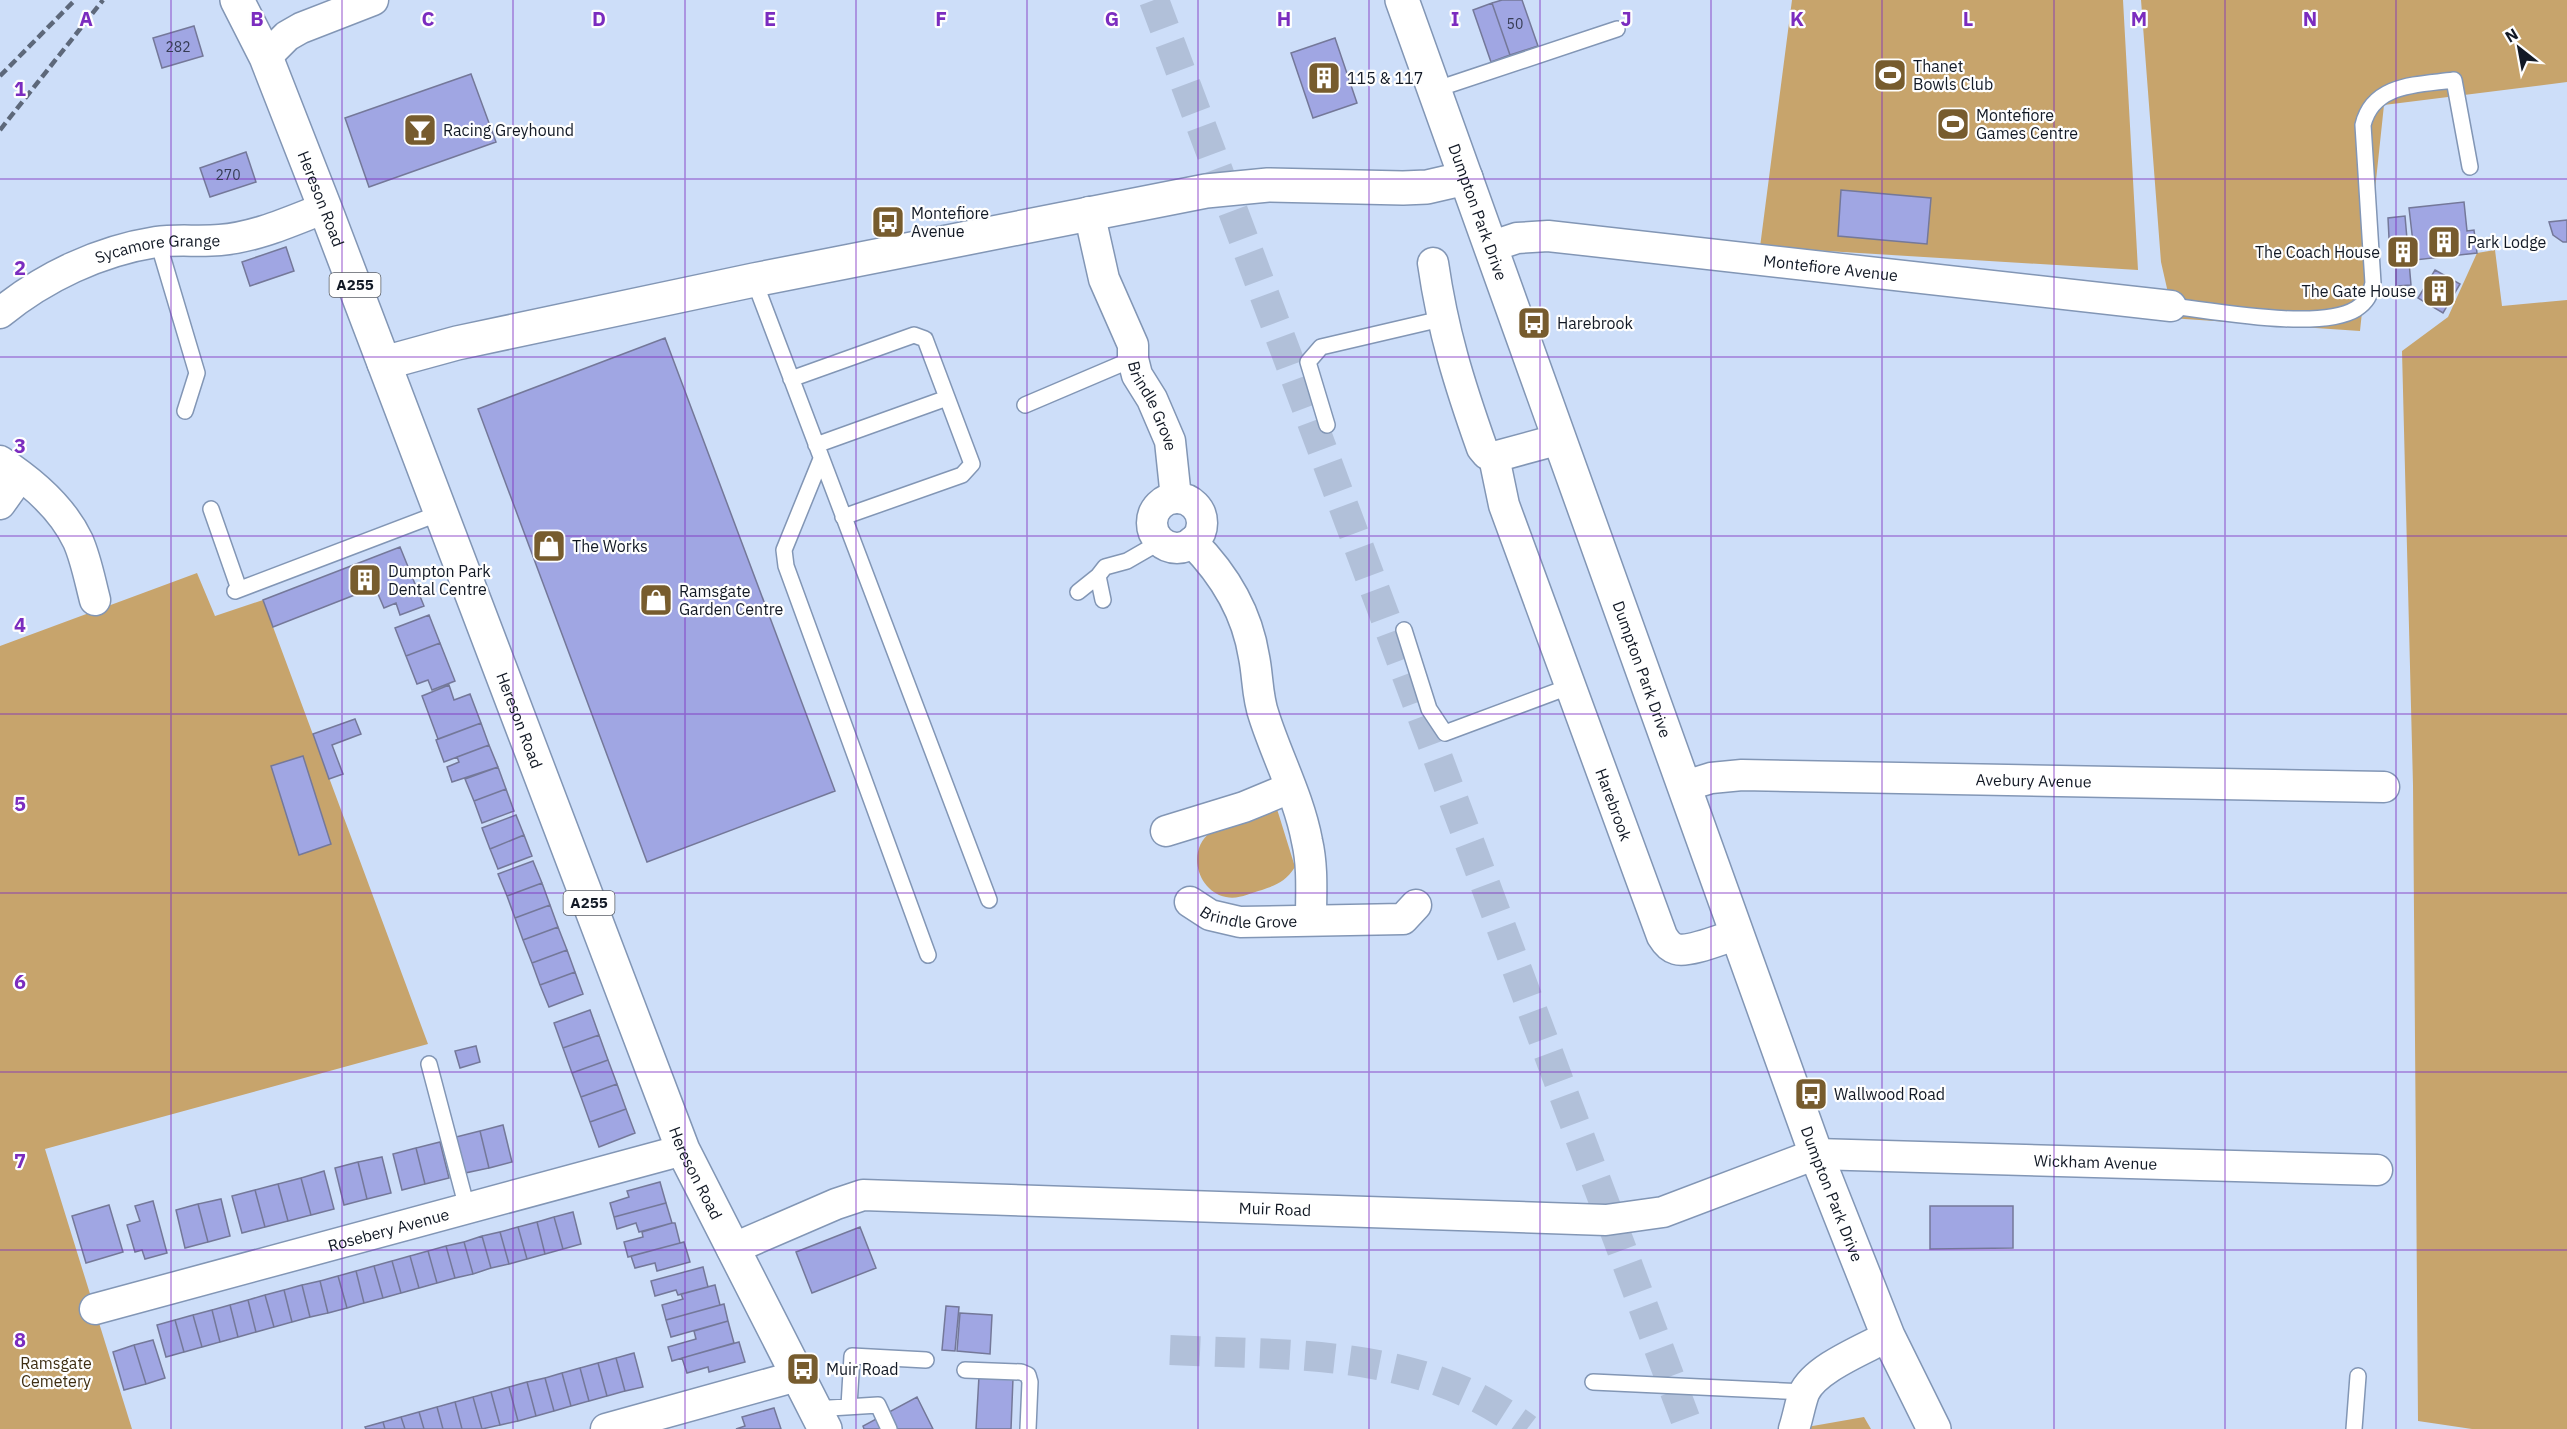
<svg xmlns="http://www.w3.org/2000/svg" width="2567" height="1429" viewBox="0 0 2567 1429" font-family="'IBM Plex Sans',sans-serif">
	<style>
		.green { fill: #c7a46c }
		.building { fill: #a0a6e3; stroke: #747899; stroke-width: 1.5 }
		.lines { fill: none; stroke-linecap: round; stroke-linejoin: round }
		.street-tunnel { stroke: #b1c0d9; stroke-width: 30; stroke-dasharray: 30 15; stroke-linecap: butt }
		.lane-casing { stroke: #8296b5; stroke-width: 18 }
		.street-casing { stroke: #8296b5; stroke-width: 33 }
		.secondary-casing { stroke: #8296b5; stroke-width: 36 }
		.primary-casing { stroke: #8296b5; stroke-width: 36 }
		.lane { stroke: #fff; stroke-width: 15 }
		.street { stroke: #fff; stroke-width: 30 }
		.secondary { stroke: #fff; stroke-width: 33 }
		.primary { stroke: #fff; stroke-width: 33 }
		.rail { stroke: #5d687a; stroke-width: 4.5; stroke-dasharray: 9 4.5; stroke-linecap: butt }
		.grid { fill: none; stroke: #7b2cbf; stroke-width: 1.5; stroke-opacity: 0.55 }
		.labels { text-anchor: middle; stroke-width: 4.5; stroke-linejoin: round; paint-order: stroke }
		.number-label { font-size: 14px; fill: #363c54 }
		.shield { fill: #fefefe; stroke: #595e66; stroke-width: 1.5 }
		.shield-label { font-size: 15px; font-weight: bold; fill: #121925 }
		.poi-label { font-size: 16px; fill: #121925; stroke: #fefefe; text-anchor: start }
		.street-label { font-size: 16px; fill: #121925; stroke: #fefefe }
		.park-label { font-size: 16px; fill: #3e2e13; stroke: #fefefe }
		.grid-label { font-size: 20px; text-anchor: middle; font-weight: bold; fill: #7b2cbf; stroke: #fefefe; stroke-width: 4.5; stroke-linejoin: round; paint-order: stroke }
	</style>
	<rect width="100%" height="100%" fill="#cddef9"/>
	<!-- green -->
	<path class="green" d="M 1792,0 L 2123,0 L 2138,270 L 1760,247 Z
		M 2141,0 L 2567,0 L 2567,82 L 2384,105 L 2360,331 L 2170,318 L 2171,306 L 2161,262 Z
		M 2495,250 L 2502,306 L 2567,300 L 2567,1429 L 2472,1429 L 2418,1421 L 2413,785 L 2402,351 L 2448,317 L 2477,253 Z
		M 197,573 L 215,616 L 263,600 L 428,1044 L 45,1149 L 132,1429 L 0,1429 L 0,646 Z
		M 1277,809 L 1295,867 C 1285,882 1278,884 1262,890 C 1250,893 1238,900 1226,897 C 1197,891 1186,850 1211,832 C 1225,821 1259,815 1277,809 Z
		M 1864,1417 L 1871,1429 L 1807,1429 L 1807,1427 Z"/>
	<!-- building -->
	<path class="building" d="M 1502,0 L 1522,0 L 1538,46 L 1510,55 L 1492,3 Z
		M 1492,3 L 1510,55 L 1491,62 L 1473,10 Z
		M 194,26 L 203,56 L 162,68 L 153,38 Z
		M 1335,38 L 1357,103 L 1313,118 L 1291,53 Z
		M 471,74 L 496,142 L 369,187 L 345,118 Z
		M 246,152 L 256,182 L 210,197 L 200,168 Z
		M 1841,190 L 1931,198 L 1927,244 L 1838,236 Z
		M 2464,202 L 2467,231 L 2474,230 L 2477,253 L 2415,260 L 2409,208 Z
		M 2405,216 L 2411,285 L 2396,286 L 2396,238 L 2389,238 L 2388,218 Z
		M 2567,220 L 2567,242 L 2563,242 L 2553,235 L 2549,222 Z
		M 286,247 L 294,271 L 250,286 L 242,262 Z
		M 2435,270 L 2460,284 L 2443,313 L 2418,298 Z
		M 665,338 L 835,791 L 647,862 L 478,409 Z
		M 400,547 L 424,606 L 400,615 L 396,603 L 384,608 L 375,587 L 273,627 L 263,600 Z
		M 429,615 L 440,643 L 406,656 L 395,628 Z
		M 440,643 L 455,681 L 432,690 L 428,680 L 417,684 L 406,656 Z
		M 449,685 L 454,700 L 470,694 L 481,723 L 438,739 L 422,696 Z
		M 355,719 L 361,734 L 332,745 L 343,774 L 329,779 L 313,734 Z
		M 481,723 L 489,745 L 444,762 L 436,740 Z
		M 489,745 L 498,767 L 452,782 L 447,767 L 459,762 L 457,757 Z
		M 303,756 L 331,844 L 299,855 L 271,766 Z
		M 498,767 L 506,789 L 474,801 L 465,779 Z
		M 506,789 L 514,811 L 482,823 L 474,801 Z
		M 516,815 L 524,835 L 490,849 L 482,828 Z
		M 524,835 L 532,856 L 498,869 L 490,849 Z
		M 533,861 L 542,883 L 507,896 L 498,874 Z
		M 542,883 L 550,905 L 515,918 L 507,896 Z
		M 550,905 L 558,927 L 523,940 L 515,918 Z
		M 558,927 L 567,950 L 532,963 L 523,940 Z
		M 567,950 L 575,972 L 540,985 L 532,963 Z
		M 575,972 L 583,994 L 549,1007 L 540,985 Z
		M 590,1010 L 599,1035 L 563,1048 L 554,1023 Z
		M 599,1035 L 608,1060 L 572,1073 L 563,1048 Z
		M 476,1046 L 480,1062 L 460,1068 L 455,1051 Z
		M 608,1060 L 617,1084 L 581,1097 L 572,1073 Z
		M 617,1084 L 626,1109 L 590,1122 L 581,1097 Z
		M 626,1109 L 635,1133 L 599,1147 L 590,1122 Z
		M 503,1125 L 512,1162 L 489,1168 L 480,1131 Z
		M 480,1131 L 489,1168 L 465,1173 L 456,1137 Z
		M 440,1142 L 449,1178 L 425,1184 L 416,1148 Z
		M 416,1148 L 425,1184 L 402,1190 L 393,1154 Z
		M 382,1157 L 391,1193 L 367,1199 L 358,1162 Z
		M 358,1162 L 367,1199 L 344,1205 L 335,1168 Z
		M 324,1171 L 334,1209 L 311,1215 L 301,1178 Z
		M 301,1178 L 311,1215 L 288,1221 L 278,1184 Z
		M 660,1182 L 666,1203 L 614,1217 L 610,1203 L 629,1197 L 627,1191 Z
		M 278,1184 L 288,1221 L 265,1227 L 255,1190 Z
		M 255,1190 L 265,1227 L 242,1233 L 232,1196 Z
		M 221,1199 L 230,1236 L 208,1242 L 198,1204 Z
		M 153,1201 L 167,1253 L 145,1259 L 142,1250 L 135,1252 L 127,1225 L 140,1221 L 135,1206 Z
		M 666,1203 L 672,1223 L 639,1232 L 636,1223 L 617,1229 L 614,1217 Z
		M 198,1204 L 208,1242 L 185,1248 L 176,1210 Z
		M 109,1205 L 123,1252 L 86,1263 L 72,1216 Z
		M 1930,1206 L 2013,1206 L 2013,1248 L 1930,1249 Z
		M 573,1212 L 581,1244 L 563,1249 L 554,1217 Z
		M 554,1217 L 563,1249 L 545,1254 L 537,1222 Z
		M 537,1222 L 545,1254 L 527,1259 L 518,1227 Z
		M 672,1223 L 675,1223 L 680,1243 L 628,1257 L 624,1242 L 643,1237 L 642,1232 Z
		M 518,1227 L 527,1259 L 509,1264 L 500,1232 Z
		M 860,1227 L 876,1268 L 812,1293 L 796,1252 Z
		M 500,1232 L 509,1264 L 491,1268 L 482,1236 Z
		M 482,1236 L 491,1268 L 473,1274 L 464,1242 Z
		M 464,1242 L 473,1274 L 455,1278 L 446,1246 Z
		M 684,1242 L 690,1262 L 657,1271 L 655,1263 L 635,1268 L 631,1256 Z
		M 446,1246 L 455,1278 L 437,1283 L 428,1251 Z
		M 428,1251 L 437,1283 L 419,1288 L 410,1256 Z
		M 410,1256 L 419,1288 L 401,1293 L 392,1261 Z
		M 392,1261 L 401,1293 L 383,1298 L 374,1266 Z
		M 374,1266 L 383,1298 L 364,1303 L 356,1271 Z
		M 703,1267 L 708,1287 L 678,1295 L 676,1290 L 655,1296 L 651,1281 Z
		M 356,1271 L 364,1303 L 347,1308 L 338,1276 Z
		M 338,1276 L 347,1308 L 328,1313 L 320,1281 Z
		M 320,1281 L 328,1313 L 310,1317 L 302,1285 Z
		M 302,1285 L 310,1317 L 292,1322 L 284,1290 Z
		M 715,1285 L 720,1305 L 666,1320 L 662,1305 L 683,1299 L 681,1294 Z
		M 284,1290 L 292,1322 L 274,1327 L 265,1295 Z
		M 265,1295 L 274,1327 L 256,1332 L 248,1300 Z
		M 248,1300 L 256,1332 L 238,1337 L 230,1305 Z
		M 724,1304 L 728,1321 L 671,1337 L 666,1320 Z
		M 230,1305 L 238,1337 L 220,1342 L 212,1310 Z
		M 946,1306 L 959,1307 L 955,1351 L 942,1350 Z
		M 212,1310 L 220,1342 L 202,1347 L 193,1315 Z
		M 960,1313 L 992,1315 L 990,1354 L 957,1351 Z
		M 193,1315 L 202,1347 L 184,1352 L 175,1320 Z
		M 175,1320 L 184,1352 L 166,1357 L 157,1325 Z
		M 728,1321 L 734,1343 L 672,1361 L 668,1347 L 696,1339 L 694,1331 Z
		M 153,1340 L 165,1378 L 146,1384 L 134,1345 Z
		M 739,1342 L 745,1362 L 709,1372 L 708,1367 L 687,1373 L 682,1358 Z
		M 134,1345 L 146,1384 L 124,1390 L 113,1352 Z
		M 634,1353 L 643,1387 L 625,1391 L 616,1358 Z
		M 616,1358 L 625,1391 L 607,1396 L 598,1363 Z
		M 598,1363 L 607,1396 L 589,1401 L 580,1368 Z
		M 580,1368 L 589,1401 L 571,1406 L 562,1373 Z
		M 562,1373 L 571,1406 L 554,1411 L 545,1378 Z
		M 979,1376 L 1013,1378 L 1011,1429 L 976,1429 Z
		M 545,1378 L 554,1411 L 536,1416 L 527,1382 Z
		M 527,1382 L 536,1416 L 518,1421 L 509,1387 Z
		M 509,1387 L 518,1421 L 500,1425 L 491,1392 Z
		M 491,1392 L 500,1425 L 482,1429 L 473,1397 Z
		M 473,1397 L 482,1429 L 462,1429 L 455,1402 Z
		M 917,1397 L 933,1429 L 864,1429 L 863,1426 Z
		M 455,1402 L 462,1429 L 443,1429 L 437,1407 Z
		M 437,1407 L 443,1429 L 424,1429 L 419,1412 Z
		M 774,1408 L 781,1429 L 736,1429 L 745,1426 L 742,1417 Z
		M 419,1412 L 424,1429 L 405,1429 L 401,1417 Z
		M 401,1417 L 405,1429 L 385,1429 L 383,1422 Z
		M 383,1422 L 385,1429 L 366,1429 L 365,1427 Z"/>
	<g class="lines">
		<!-- street-tunnel -->
		<path class="street-tunnel" d="M 1154,0 L 1689,1429
			M 1170,1350 C 1296,1356 1422,1348 1527,1429"/>
		<!-- lane casing -->
		<g class="lane-casing">
			<path id="lane" d="M 1434,90 L 1617,29
				M 158,242 L 197,373 L 185,411
				M 754,280 L 989,900
				M 2171,306 C 2215,311 2320,331 2356,309 C 2367,302 2370,295 2373,283 L 2363,125 C 2373,83 2418,85 2454,80 L 2470,167
				M 791,379 L 914,335 L 925,339 L 972,464 L 962,475 L 843,517
				M 1025,405 L 1133,359
				M 1327,425 L 1308,362 L 1321,347 L 1441,319
				M 816,445 L 947,398
				M 821,459 L 784,550 L 786,566 L 928,955
				M 211,509 L 239,589
				M 235,591 L 440,513
				M 1078,592 L 1098,576
				M 1103,600 L 1098,576 L 1105,567 L 1127,561 L 1160,542
				M 1404,630 L 1429,709 L 1445,733 L 1571,686
				M 429,1064 L 467,1208
				M 965,1370 L 1021,1372 L 1028,1375 L 1030,1382 L 1028,1429
				M 1593,1382 L 1805,1392
				M 849,1406 L 852,1356 L 926,1360
				M 814,1409 L 878,1405 L 889,1429
				M 2354,1429 L 2358,1376"/>
		</g>
		<!-- street casing -->
		<g class="street-casing">
			<g id="street">
				<path d="M 266,57 L 287,36 L 301,28 L 373,0"/>
				<path id="s1" d="M 1089,212 L 1104,279 L 1133,345 L 1133,359 L 1137,375 L 1152,399 L 1170,441 L 1176,498"/>
				<path id="s2" d="M 1490,247 L 1517,238 L 1548,236 L 2171,306"/>
				<path d="M 1433,263 C 1443,332 1459,383 1482,448 L 1487,454 L 1494,457 L 1560,439"/>
				<path id="s3" d="M 0,313 C 44,277 99,251 156,242 C 177,239 199,242 220,240 C 257,237 291,221 325,208"/>
				<path id="s4" d="M 1494,457 L 1504,505 L 1662,936 C 1665,941 1669,947 1676,949 C 1689,953 1724,938 1738,934"/>
				<path d="M 0,461 C 31,481 62,507 78,541 C 86,559 90,581 95,600"/>
				<circle cx="1177" cy="523" r="25"/>
				<path d="M 0,504 L 20,476"/>
				<path d="M 1192,542 C 1224,574 1247,612 1254,657 C 1258,676 1257,697 1264,716 C 1277,757 1299,798 1307,841 C 1313,867 1311,893 1311,919"/>
				<path id="s5" d="M 1685,786 L 1711,778 L 1742,775 L 2384,787"/>
				<path d="M 1166,831 L 1244,807 L 1290,788"/>
				<path id="s6" d="M 1190,902 L 1210,915 L 1240,922 L 1403,919 L 1416,905"/>
				<path id="s7" d="M 732,1249 L 836,1204 L 863,1195 L 1606,1220 L 1663,1212 L 1816,1154 L 2377,1170"/>
				<path id="s8" d="M 95,1309 L 683,1150"/>
				<path d="M 606,1429 L 797,1376"/>
				<path d="M 1794,1429 C 1798,1417 1800,1404 1804,1393 C 1815,1368 1865,1349 1888,1336"/>
			</g>
		</g>
		<!-- secondary casing -->
		<g class="secondary-casing">
			<g id="secondary">
				<path id="s9" d="M 1402,0 L 1816,1154 L 1888,1336 L 1934,1429"/>
				<path d="M 384,363 L 457,343 L 754,280 L 1206,191 L 1268,185 L 1403,188 L 1427,187 L 1466,178"/>
			</g>
		</g>
		<!-- primary casing -->
		<g class="primary-casing">
			<g id="primary">
				<path id="s10" d="M 237,0 L 266,57 L 325,208 L 683,1150 L 825,1429"/>
			</g>
		</g>
		<!-- lane -->
		<use href="#lane" class="lane"/>
		<!-- street -->
		<use href="#street" class="street"/>
		<!-- secondary -->
		<use href="#secondary" class="secondary"/>
		<!-- primary -->
		<use href="#primary" class="primary"/>
		<!-- rail -->
		<path class="rail" d="M 0,76 L 75,0
			M 0,130 L 103,0"/>
	</g>
	<!-- grid -->
	<path class="grid" d="M 171,0 L 171,1429M 342,0 L 342,1429M 513,0 L 513,1429M 685,0 L 685,1429M 856,0 L 856,1429M 1027,0 L 1027,1429M 1198,0 L 1198,1429M 1369,0 L 1369,1429M 1540,0 L 1540,1429M 1711,0 L 1711,1429M 1882,0 L 1882,1429M 2054,0 L 2054,1429M 2225,0 L 2225,1429M 2396,0 L 2396,1429M 0,179 L 2567,179M 0,357 L 2567,357M 0,536 L 2567,536M 0,714 L 2567,714M 0,893 L 2567,893M 0,1072 L 2567,1072M 0,1250 L 2567,1250"/>
	<!-- icons -->
	<defs>
		<g id="stadium-square" transform="scale(1.725)"><rect x="-9" y="-9" width="18" height="18" rx="4" fill="#775c2e" stroke="#fefefe"/><path d="M0-5a6.5 5 0 1 0 0 10a6.5 5 0 1 0 0-10ZM-3.5-1.8h7v3.6h-7Z" fill="#fff"/></g>
		<g id="building-square" transform="scale(1.725)"><rect x="-9" y="-9" width="18" height="18" rx="4" fill="#775c2e" stroke="#fefefe"/><path d="M-4-6H4V6H1V3H-1V6H-4ZM-2.5-4.3h1.7v1.8h-1.7ZM.8-4.3h1.7v1.8H.8ZM-2.5-1h1.7V.8h-1.7ZM.8-1h1.7V.8H.8Z" fill="#fff"/></g>
		<g id="bar-square" transform="scale(1.725)"><rect x="-9" y="-9" width="18" height="18" rx="4" fill="#775c2e" stroke="#fefefe"/><path d="M-6-5H6L.8 .8V4.5H3.5V6h-7V4.5H-.8V.8Z" fill="#fff"/></g>
		<g id="bus-square" transform="scale(1.725)"><rect x="-9" y="-9" width="18" height="18" rx="4" fill="#775c2e" stroke="#fefefe"/><path d="M-5-6H5V4H4V6H2V4H-2V6H-4V4H-5ZM-3.5-4V0h7V-4ZM-3.5 1.2v1.5H-2V1.2ZM2 1.2v1.5H3.5V1.2Z" fill="#fff"/></g>
		<g id="shop-square" transform="scale(1.725)"><rect x="-9" y="-9" width="18" height="18" rx="4" fill="#775c2e" stroke="#fefefe"/><path d="M-5-2.5h2.3a2.7 3.5 0 0 1 5.4 0H5L5.5 6h-11ZM-1.5-2.5h3a1.5 2.3 0 0 0-3 0Z" fill="#fff"/></g>
	</defs>
	<g fill-rule="evenodd">
		<use href="#stadium-square" x="1890" y="75"/>
		<use href="#building-square" x="1324" y="78"/>
		<use href="#stadium-square" x="1953" y="124"/>
		<use href="#bar-square" x="420" y="130"/>
		<use href="#bus-square" x="888" y="222"/>
		<use href="#building-square" x="2444" y="242"/>
		<use href="#building-square" x="2403" y="252"/>
		<use href="#building-square" x="2439" y="291"/>
		<use href="#bus-square" x="1534" y="323"/>
		<use href="#shop-square" x="549" y="546"/>
		<use href="#building-square" x="365" y="580"/>
		<use href="#shop-square" x="656" y="600"/>
		<use href="#bus-square" x="1811" y="1094"/>
		<use href="#bus-square" x="803" y="1369"/>
	</g>
	<g class="labels">
		<!-- number labels -->
		<g class="number-label">
			<text x="1515" y="29">50</text>
			<text x="178" y="52">282</text>
			<text x="228" y="180">270</text>
		</g>
		<!-- shield labels -->
		<g class="shield">
			<rect x="329.5" y="273" width="51" height="24" rx="4.5"/>
			<rect x="563.5" y="891" width="51" height="24" rx="4.5"/>
		</g>
		<g class="shield-label">
			<text x="355" y="290">A255</text>
			<text x="589" y="908">A255</text>
		</g>
		<!-- poi labels -->
		<g class="poi-label">
			<text x="1913" y="72">Thanet<tspan x="1913" dy="18">Bowls Club</tspan></text>
			<text x="1347" y="84">115 &amp; 117</text>
			<text x="1976" y="121">Montefiore<tspan x="1976" dy="18">Games Centre</tspan></text>
			<text x="443" y="136">Racing Greyhound</text>
			<text x="911" y="219">Montefiore<tspan x="911" dy="18">Avenue</tspan></text>
			<text x="2467" y="248">Park Lodge</text>
			<text x="2380" y="258" text-anchor="end">The Coach House</text>
			<text x="2416" y="297" text-anchor="end">The Gate House</text>
			<text x="1557" y="329">Harebrook</text>
			<text x="572" y="552">The Works</text>
			<text x="388" y="577">Dumpton Park<tspan x="388" dy="18">Dental Centre</tspan></text>
			<text x="679" y="597">Ramsgate<tspan x="679" dy="18">Garden Centre</tspan></text>
			<text x="1834" y="1100">Wallwood Road</text>
			<text x="826" y="1375">Muir Road</text>
		</g>
		<!-- street labels -->
		<g class="street-label">
			<text dy="6" stroke="none"><textPath href="#s10" startOffset="216">Hereson Road</textPath></text>
			<text dy="6" stroke="none"><textPath href="#s9" startOffset="225">Dumpton Park Drive</textPath></text>
			<text dy="6" stroke="none"><textPath href="#s3" startOffset="174">Sycamore Grange</textPath></text>
			<text dy="6" stroke="none"><textPath href="#s2" startOffset="344">Montefiore Avenue</textPath></text>
			<text dy="6" stroke="none"><textPath href="#s1" startOffset="206">Brindle Grove</textPath></text>
			<text dy="6" stroke="none"><textPath href="#s9" startOffset="711">Dumpton Park Drive</textPath></text>
			<text dy="6" stroke="none"><textPath href="#s10" startOffset="774">Hereson Road</textPath></text>
			<text dy="6" stroke="none"><textPath href="#s5" startOffset="350">Avebury Avenue</textPath></text>
			<text dy="6" stroke="none"><textPath href="#s4" startOffset="368">Harebrook</textPath></text>
			<text dy="6" stroke="none"><textPath href="#s6" startOffset="63">Brindle Grove</textPath></text>
			<text dy="6" stroke="none"><textPath href="#s7" startOffset="1386">Wickham Avenue</textPath></text>
			<text dy="6" stroke="none"><textPath href="#s10" startOffset="1260">Hereson Road</textPath></text>
			<text dy="6" stroke="none"><textPath href="#s9" startOffset="1269">Dumpton Park Drive</textPath></text>
			<text dy="6" stroke="none"><textPath href="#s7" startOffset="554">Muir Road</textPath></text>
			<text dy="6" stroke="none"><textPath href="#s8" startOffset="304">Rosebery Avenue</textPath></text>
		</g>
		<!-- park labels -->
		<g class="park-label">
			<text x="56" y="1369">Ramsgate<tspan x="56" dy="18">Cemetery</tspan></text>
		</g>
	</g>
	<g class="grid-label">
		<text x="86" y="26">A</text>
		<text x="257" y="26">B</text>
		<text x="428" y="26">C</text>
		<text x="599" y="26">D</text>
		<text x="770" y="26">E</text>
		<text x="941" y="26">F</text>
		<text x="1112" y="26">G</text>
		<text x="1284" y="26">H</text>
		<text x="1455" y="26">I</text>
		<text x="1626" y="26">J</text>
		<text x="1797" y="26">K</text>
		<text x="1968" y="26">L</text>
		<text x="2139" y="26">M</text>
		<text x="2310" y="26">N</text>
		<text x="20" y="96">1</text>
		<text x="20" y="275">2</text>
		<text x="20" y="453">3</text>
		<text x="20" y="632">4</text>
		<text x="20" y="811">5</text>
		<text x="20" y="989">6</text>
		<text x="20" y="1168">7</text>
		<text x="20" y="1347">8</text>
	</g>
	<!-- north arrow -->
	<g transform="translate(2519 48) rotate(329)" stroke="#fefefe" stroke-width="4.5" paint-order="stroke">
	<path d="M0-4.5L10 22L0 15L-10 22Z" fill="#121925"/>
	<text y="-9" font-size="16" font-weight="bold" text-anchor="middle" fill="#121925">N</text>
	</g>
</svg>
